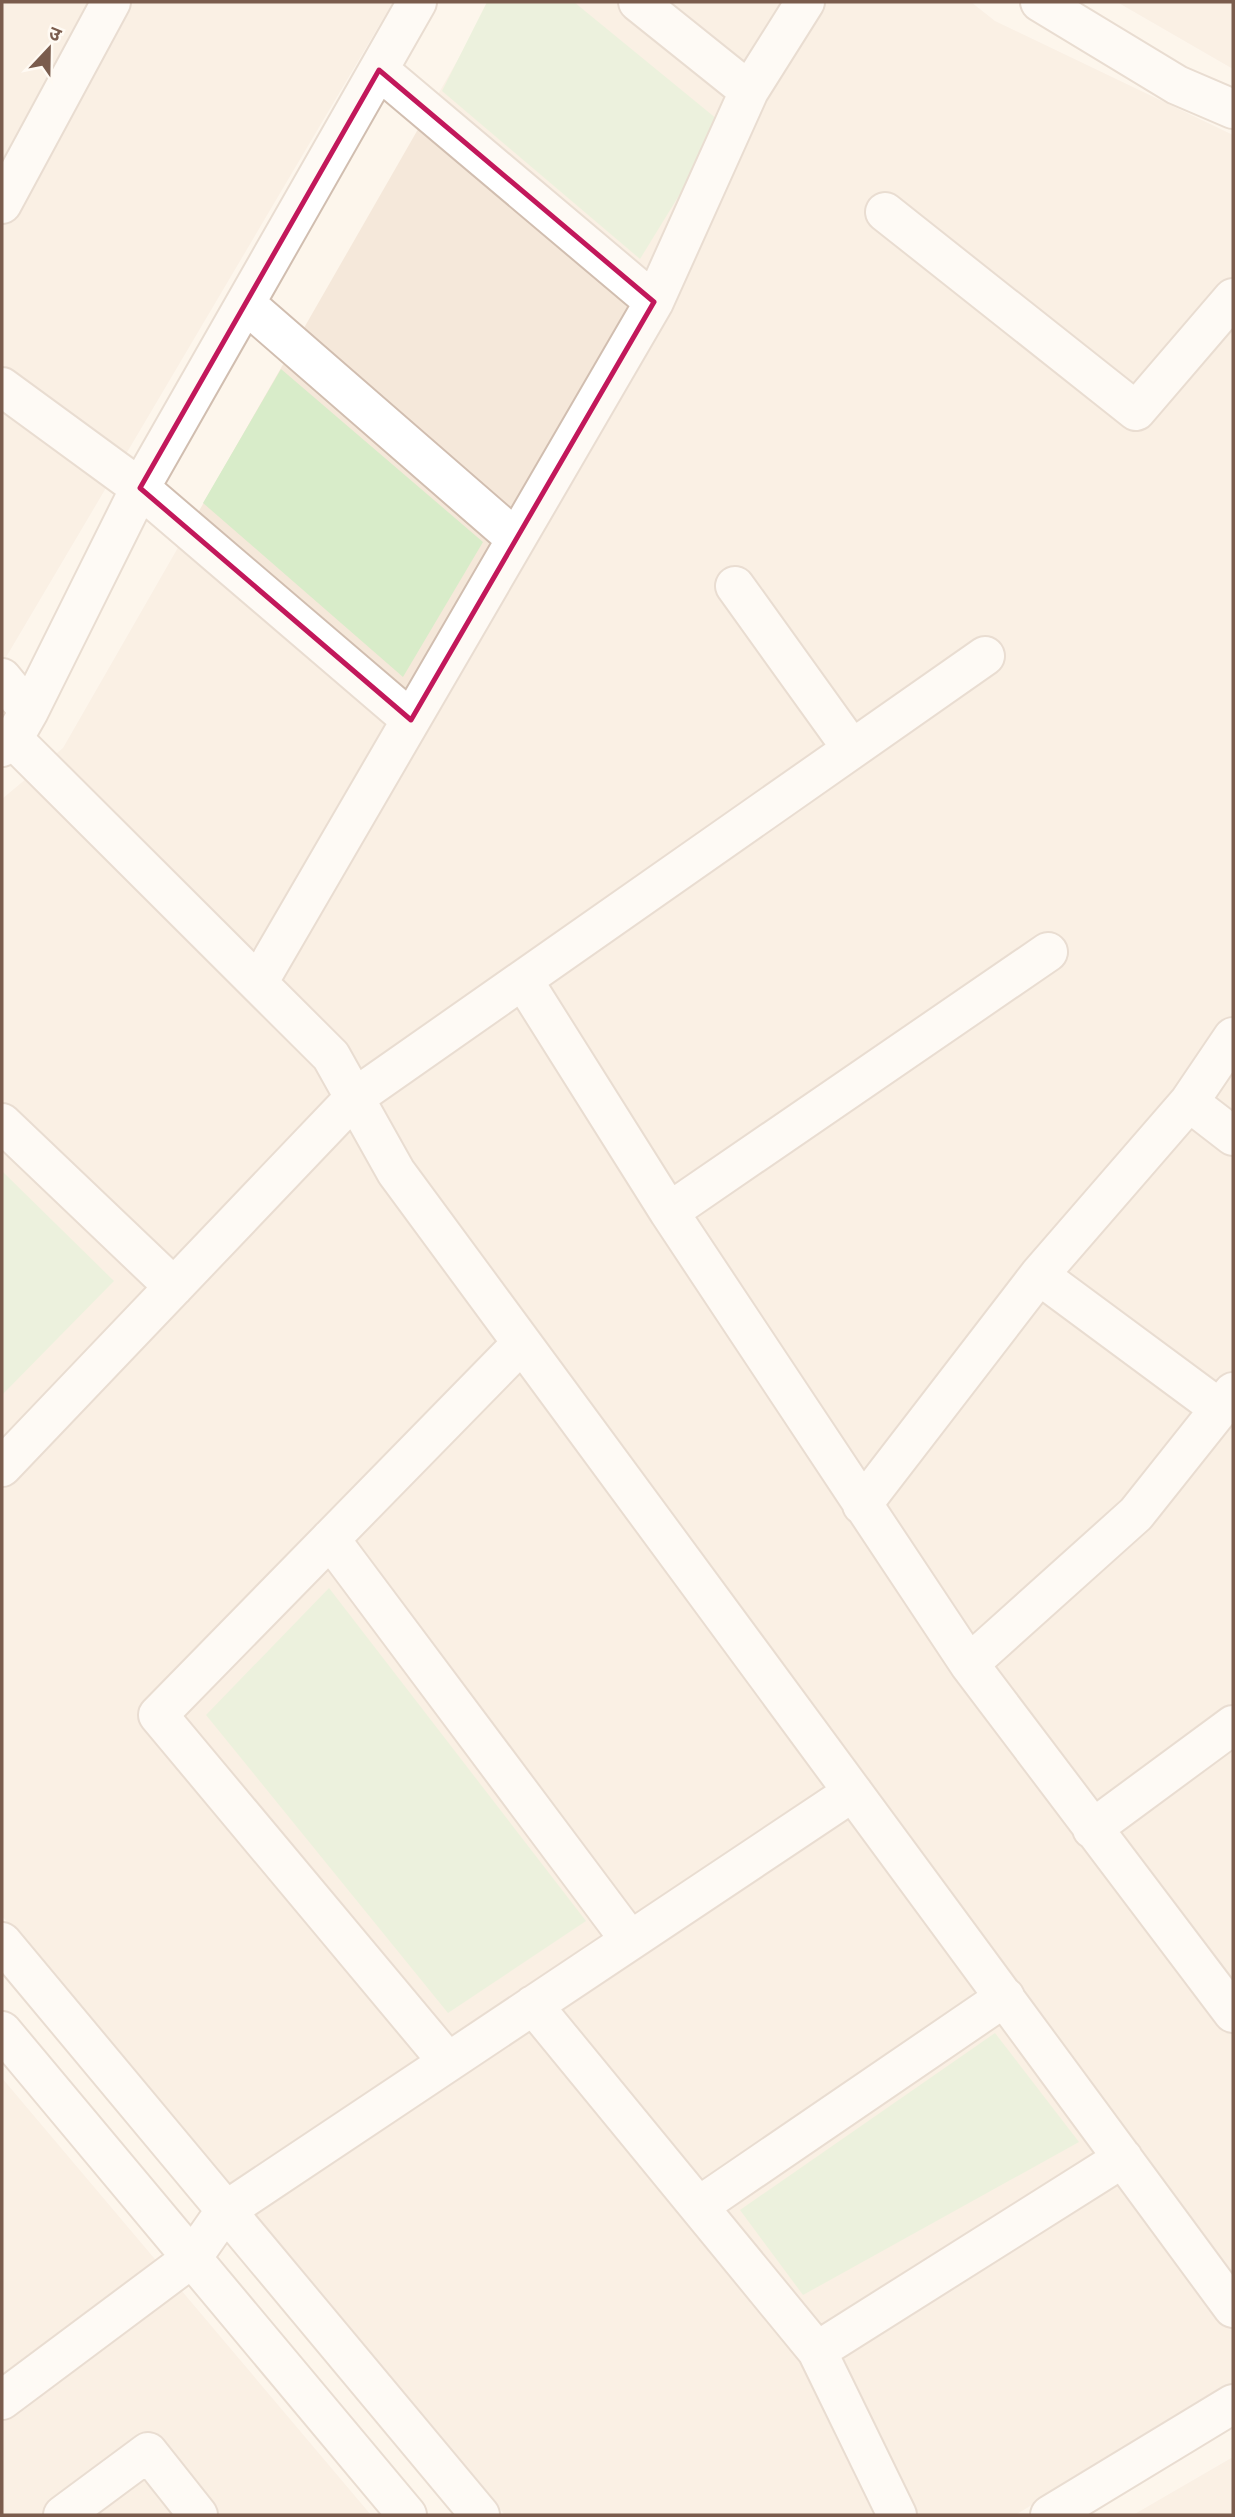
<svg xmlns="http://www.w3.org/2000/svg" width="1235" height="2517" viewBox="0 0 1235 2517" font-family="'PT Sans','Noto Sans Devanagari',sans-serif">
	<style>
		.residential { fill: #f5e8da }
		.green { fill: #d8ecc9 }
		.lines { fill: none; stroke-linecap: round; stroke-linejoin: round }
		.minor-casing { stroke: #d1beb0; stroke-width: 42 }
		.minor { stroke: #fff; stroke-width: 38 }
		.marked { fill: none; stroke: #c2185b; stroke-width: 5; stroke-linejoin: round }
	</style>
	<rect width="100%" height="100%" fill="#fdf6ec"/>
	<!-- residential -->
	<path class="residential" d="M 2,2 L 393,2 L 2,664 Z
		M 491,2 L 971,2 L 995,21 L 1233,135 L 1233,2385 L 1015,2515 L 505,2515 L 2,1916 L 2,799 L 63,748 Z
		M 1117,2 L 1233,2 L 1233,69 Z
		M 2,2078 L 371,2515 L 2,2515 Z
		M 1233,2457 L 1233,2515 L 1133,2515 Z"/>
	<!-- green -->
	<path class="green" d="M 487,2 L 574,2 L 723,124 L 640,259 L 442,91 Z
		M 281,369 L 483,542 L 403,677 L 203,503 Z
		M 2,1171 L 114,1281 L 2,1395 Z
		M 329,1588 L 586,1921 L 448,2013 L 206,1715 Z
		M 995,2033 L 1079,2142 L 803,2295 L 740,2210 Z"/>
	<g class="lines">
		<!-- minor casing -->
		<g class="minor-casing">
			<path id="minor" d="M 638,2 L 749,91
				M 1040,2 L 1177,85 L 1233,109
				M 379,70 L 654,302
				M 2,204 L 111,2
				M 885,212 L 1136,411 L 1233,298
				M 246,304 L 516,539
				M 2,387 L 140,488 L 411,720
				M 735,586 L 852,749
				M 2,678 L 29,711
				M 13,739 L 331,1056 L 396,1172 L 1233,2308
				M 2,747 L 13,739 L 29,711 L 140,488 L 417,2
				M 523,980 L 669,1212 L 969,1664 L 1233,2013
				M 258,983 L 654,302 L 749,91 L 805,2
				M 1189,1102 L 1233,1136
				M 2,1123 L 174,1287
				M 669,1212 L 1048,952
				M 1039,1275 L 1220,1409
				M 2,1467 L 354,1098 L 985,656
				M 862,1505 L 1039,1275 L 1189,1102 L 1233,1037
				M 330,1539 L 630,1940
				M 969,1664 L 1136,1514 L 1233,1392
				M 1092,1829 L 1233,1725
				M 2,1942 L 480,2515
				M 533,2005 L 817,2351 L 897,2515
				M 2,2031 L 407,2515
				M 448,2062 L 158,1715 L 522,1343
				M 699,2206 L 1005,1997
				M 817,2351 L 1123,2158
				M 2,2400 L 192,2258 L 225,2211 L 853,1792
				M 63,2515 L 148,2452 L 198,2515
				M 1050,2515 L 1233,2404"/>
		</g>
		<!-- minor -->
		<use href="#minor" class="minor"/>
	</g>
	<!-- marked area -->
	<path d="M0 0H1235V2517H0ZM 379,70 L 654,302 L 411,720 L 140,488 Z" fill="#fdf6ec" fill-opacity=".55" fill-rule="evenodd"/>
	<path class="marked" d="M 379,70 L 654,302 L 411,720 L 140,488 Z"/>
	<!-- border -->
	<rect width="1235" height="2517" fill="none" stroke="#7a5c4d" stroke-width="7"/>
	<!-- north arrow -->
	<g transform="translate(49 49) rotate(22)" stroke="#fffaf3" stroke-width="5" paint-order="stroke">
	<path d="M0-5L12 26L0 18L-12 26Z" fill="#7a5c4d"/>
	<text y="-10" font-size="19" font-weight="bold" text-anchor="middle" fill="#7a5c4d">उ</text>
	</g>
</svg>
